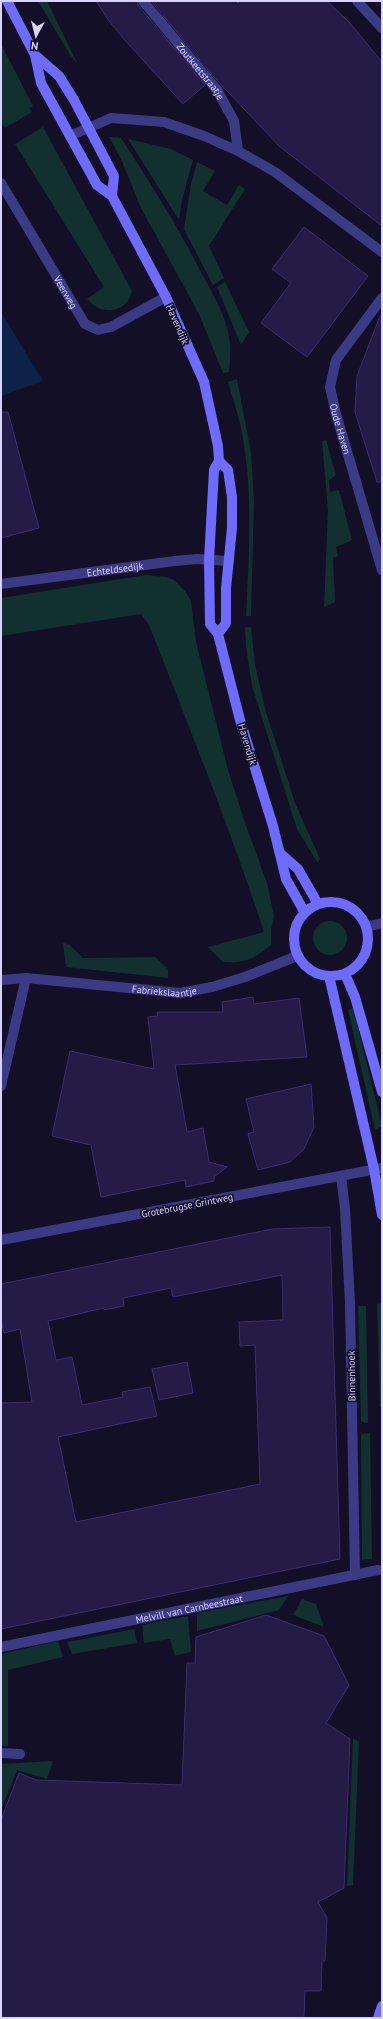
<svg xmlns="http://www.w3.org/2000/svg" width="383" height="2019" viewBox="0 0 383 2019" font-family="'PT Sans',sans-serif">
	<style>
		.green { fill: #12302f }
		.water { fill: #0c2248 }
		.building { fill: #241b47; stroke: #3b2d73; fill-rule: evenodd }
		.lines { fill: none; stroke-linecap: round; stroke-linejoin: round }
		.lane { stroke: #3d3a85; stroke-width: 10 }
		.street { stroke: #3d3a85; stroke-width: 10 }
		.secondary { stroke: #6f6bff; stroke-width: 10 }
		.labels { text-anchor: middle; stroke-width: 3.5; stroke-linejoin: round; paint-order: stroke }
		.street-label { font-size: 10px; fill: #d9d4ff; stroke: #130f26 }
	</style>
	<rect width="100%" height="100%" fill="#130f26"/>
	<!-- green -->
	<path class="green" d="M 38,1 L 47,1 L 78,65 L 70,55 Z
		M 1,44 L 33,106 L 29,108 L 32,112 L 5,128 L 1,122 Z
		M 43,127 L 132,291 C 127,314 101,316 87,299 L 104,287 L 15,144 Z
		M 109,137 L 121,138 C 150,182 178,227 202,274 C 211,290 220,306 226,324 C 231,339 231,356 229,372 L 223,373 L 199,314 L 141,208 L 121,159 Z
		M 128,139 L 171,149 L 193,160 L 182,200 L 179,220 Z
		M 197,162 L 215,171 L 203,191 L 227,205 L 239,185 L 245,189 L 209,246 L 224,278 L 213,285 L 184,229 L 191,184 Z
		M 225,282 L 249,332 L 241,345 L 217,287 Z
		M 237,379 L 251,453 L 254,501 L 251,616 L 246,616 C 249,557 253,497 243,438 C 240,419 233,400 228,382 Z
		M 326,440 L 336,475 L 329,480 L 330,492 L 339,490 L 352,540 L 336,547 L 338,556 L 333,558 L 335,602 L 324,607 L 328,510 L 322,441 Z
		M 146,575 L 166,577 L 174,580 L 185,591 L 191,601 L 196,642 L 228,770 L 245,823 L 267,883 L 274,916 L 271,930 L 271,945 C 254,959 246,963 223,962 L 208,947 L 264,932 C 230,828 189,727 149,625 L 141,614 L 1,636 L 1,598 Z
		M 245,627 L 251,627 L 255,665 L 266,712 L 295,803 L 320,859 L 317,862 L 297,829 L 252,686 L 246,647 Z
		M313 938a17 17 0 1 1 34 0a17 17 0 1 1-34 0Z
		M 63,943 L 70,945 L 83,958 L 155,957 L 168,969 L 168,978 L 66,967 Z
		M 353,1008 L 382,1126 L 375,1130 L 348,1010 Z
		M 382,1303 L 382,1407 L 380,1407 L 377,1304 Z
		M 358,1306 L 366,1306 L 368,1423 L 361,1422 Z
		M 370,1433 L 372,1559 L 362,1560 L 361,1434 Z
		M 288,1596 L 279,1610 L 197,1631 L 197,1613 Z
		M 302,1599 L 316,1604 L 324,1627 L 293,1615 Z
		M 188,1616 L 191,1652 L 175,1656 L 170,1639 L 144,1643 L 142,1625 Z
		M 134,1629 L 137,1643 L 72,1654 L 67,1642 Z
		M 58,1641 L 63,1657 L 8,1670 L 8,1746 L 1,1746 L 1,1654 Z
		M 353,1738 L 359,1742 L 353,1885 L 347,1886 Z
		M 53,1761 L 47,1779 L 17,1770 L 1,1810 L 1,1764 Z"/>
	<!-- water -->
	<path class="water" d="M 1,312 L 43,381 L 1,396 Z"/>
	<!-- building -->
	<path class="building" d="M 96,1 L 137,1 L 138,5 L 205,85 L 183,104 L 123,38 L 109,21 Z
		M 151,1 L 236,1 L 238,3 L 240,1 L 327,1 L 349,22 L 382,62 L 382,226 L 279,146 L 214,77 Z
		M 304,227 L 368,276 L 307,357 L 261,323 L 291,283 L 272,269 Z
		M 380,316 L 382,316 L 382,482 L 377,482 L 355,412 L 357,376 Z
		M 1,412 L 8,412 L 39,528 L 1,538 Z
		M 253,997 L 254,1004 L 299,998 L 307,1057 L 175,1065 L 187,1132 L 203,1128 L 209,1162 L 227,1167 L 214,1177 L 214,1181 L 186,1187 L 185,1180 L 101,1197 L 91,1145 L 52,1136 L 70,1051 L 154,1069 L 148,1017 L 158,1016 L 157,1012 L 223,1012 L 222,1002 Z
		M 311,1084 L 314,1127 L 304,1149 L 290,1162 L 258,1170 L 248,1134 L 254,1132 L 246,1099 Z
		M 330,1227 L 340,1559 L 1,1629 L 1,1403 L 32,1402 L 20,1329 L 4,1333 L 1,1320 L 1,1284 L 272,1229 ZM 282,1275 L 283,1320 L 239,1322 L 240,1346 L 255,1345 L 260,1484 L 76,1522 L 58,1437 L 157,1416 L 150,1387 L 122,1392 L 123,1397 L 82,1405 L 72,1357 L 56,1360 L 48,1321 L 104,1308 L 104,1310 L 124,1306 L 123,1298 L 171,1288 L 173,1297 Z
		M 187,1362 L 193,1393 L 159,1400 L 152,1369 Z
		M 266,1615 L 324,1636 L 349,1685 L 326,1723 L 350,1739 L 344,1888 L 318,1902 L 327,1918 L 325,1961 L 322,1961 L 321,1991 L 305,1991 L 304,2018 L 1,2018 L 1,1820 L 19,1773 L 36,1780 L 182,1785 L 187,1663 L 195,1663 L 196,1637 Z"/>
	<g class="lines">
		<!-- lane -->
		<path class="lane" d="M 1,1753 L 20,1754"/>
		<!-- street -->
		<g class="street">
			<path id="s1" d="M 143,1 L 217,90 L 234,121 L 238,151"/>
			<path d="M 357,1 L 382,28"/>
			<path d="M 70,136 L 111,118 L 164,122 L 204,136 L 238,151 L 275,172 L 382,252"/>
			<path id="s2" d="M 1,183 L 85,324 L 98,330 L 111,327 L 166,297"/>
			<path id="s3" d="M 382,298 L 336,360 L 330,387 L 336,414 L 382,570"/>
			<path id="s4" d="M 1,584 L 175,561 L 197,559 L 229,561"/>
			<path d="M 366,927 L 382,923"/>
			<path id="s5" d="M 1,980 L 26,978 L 180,993 L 212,987 L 245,977 L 297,956"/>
			<path d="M 1,1086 L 26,978"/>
			<path d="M 341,1176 L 345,1209 L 350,1303 L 355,1575"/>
			<path d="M 1,1240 L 382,1168"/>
			<path id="s6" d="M 1,1647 L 378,1570"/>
		</g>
		<!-- secondary -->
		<path class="secondary" d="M 7,1 L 35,55 L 41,83 L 97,185 L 112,196 L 166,297 L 204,382 L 218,446 L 219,461 L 214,470 L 209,560 L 210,624 L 218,634 L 240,720 L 273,826 L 286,879 L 305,913
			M 35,55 L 59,76 L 74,100 L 114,176 L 112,196
			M 218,634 L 226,623 L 226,588 L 232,528 L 232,497 L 228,470 L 219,461
			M 281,854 L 298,869 L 318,904
			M294 939a37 37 0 1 1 74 0a37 37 0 1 1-74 0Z
			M 345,974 L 355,997 L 382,1092
			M 329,976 L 374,1169 L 382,1215
			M 378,2018 L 382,2006"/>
	</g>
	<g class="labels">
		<!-- street labels -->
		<g class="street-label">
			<text dy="4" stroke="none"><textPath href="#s1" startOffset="91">Zoutkeetstraatje</textPath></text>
			<text dy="4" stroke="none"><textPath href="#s2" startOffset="127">Veerweg</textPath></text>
			<text transform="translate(178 324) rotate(66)" y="4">Havendijk</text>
			<text dy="4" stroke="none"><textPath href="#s3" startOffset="148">Oude Haven</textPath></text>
			<text dy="4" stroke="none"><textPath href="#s4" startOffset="115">Echteldsedijk</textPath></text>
			<text transform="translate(248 744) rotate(73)" y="4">Havendijk</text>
			<text dy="4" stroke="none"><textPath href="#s5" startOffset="164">Fabriekslaantje</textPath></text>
			<text transform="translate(187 1205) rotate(-11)" y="4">Grotebrugse Grintweg</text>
			<text transform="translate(351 1376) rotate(-91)" y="4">Binnenhoek</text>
			<text dy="4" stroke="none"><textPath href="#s6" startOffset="192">Melvill van Carnbeestraat</textPath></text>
		</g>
	</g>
	<!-- border -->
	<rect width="383" height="2019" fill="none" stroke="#d9d4ff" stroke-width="4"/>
	<!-- north arrow -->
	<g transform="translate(36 36) rotate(187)" stroke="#130f26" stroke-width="3" paint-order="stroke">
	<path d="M0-3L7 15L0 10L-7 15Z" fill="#d9d4ff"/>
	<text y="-6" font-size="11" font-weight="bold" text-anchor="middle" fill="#d9d4ff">N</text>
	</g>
</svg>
